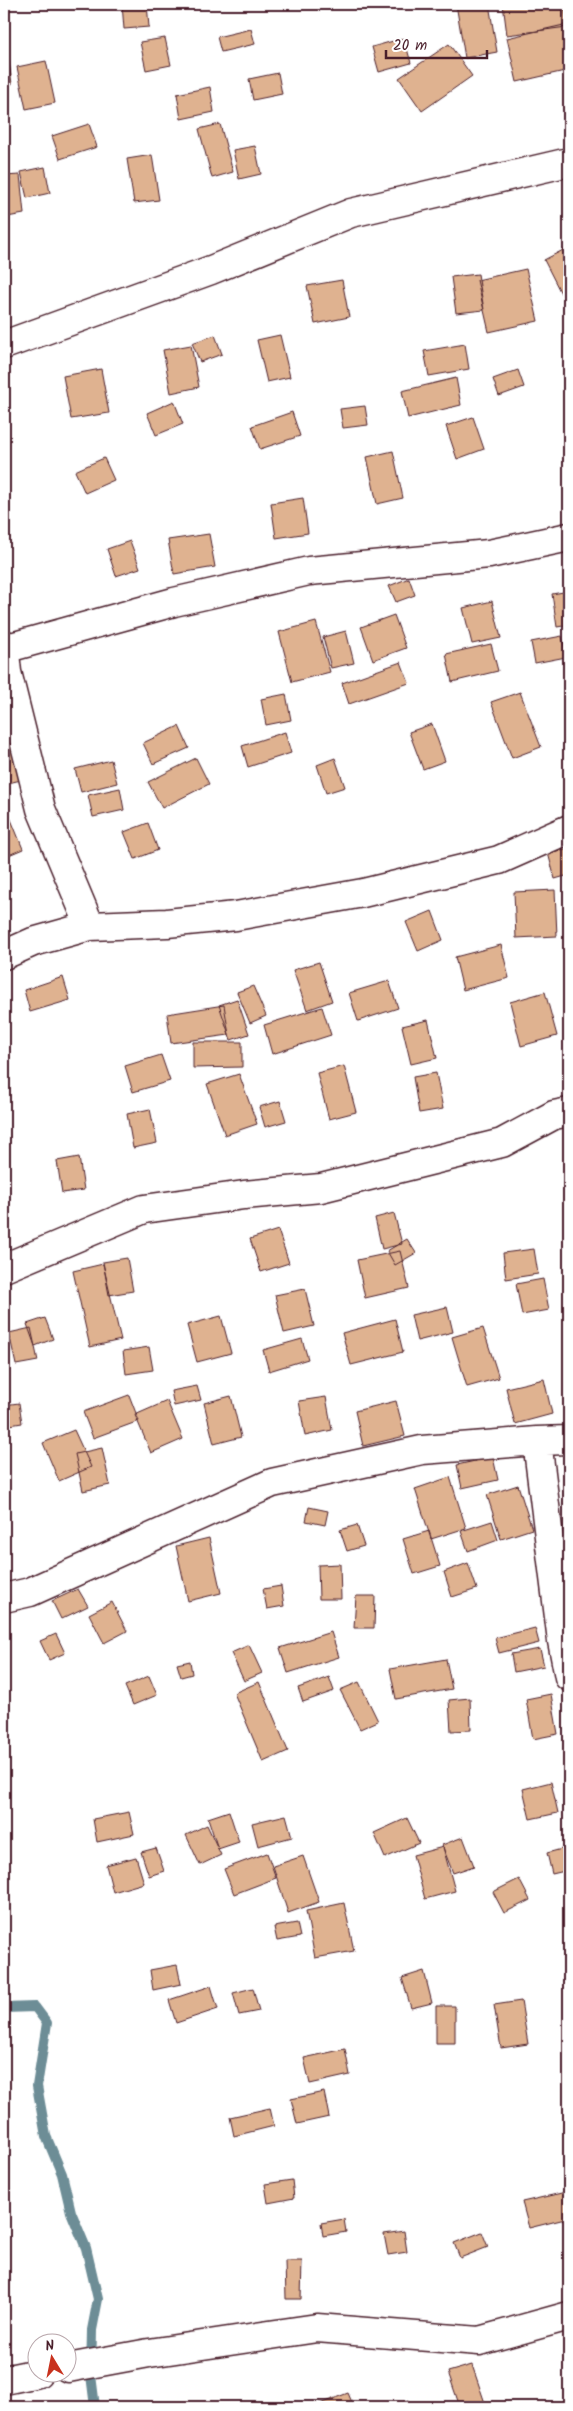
<svg xmlns="http://www.w3.org/2000/svg" width="573" height="2411" viewBox="0 0 573 2411" font-family="Kalam,sans-serif">
	<style>
		.lines { fill: none; stroke-linecap: round; stroke-linejoin: round }
		.stream { stroke: #6d8d96; stroke-width: 10 }
		.building { fill: #dfb290; stroke: #4a1f2b }
		.minor-casing { stroke: #4a1f2b; stroke-width: 31 }
		.minor { stroke: #fff; stroke-width: 28 }
	</style>
	<rect width="100%" height="100%" fill="#fff"/>
	<filter id="ink" filterUnits="userSpaceOnUse"><feTurbulence type="fractalNoise" baseFrequency=".02" numOctaves="2"/><feDisplacementMap in="SourceGraphic" scale="10" xChannelSelector="R" yChannelSelector="G"/><feConvolveMatrix kernelMatrix="1 2 1 2 8 2 1 2 1" color-interpolation-filters="sRGB"/></filter>
	<g filter="url(#ink)">
		<g class="lines">
			<!-- stream -->
			<path class="stream" d="M 4,2008 L 35,2007 L 47,2023 L 37,2086 L 46,2136 L 62,2174 L 71,2212 L 86,2248 L 98,2299 L 92,2330 L 91,2375 L 95,2407"/>
		</g>
		<!-- building -->
		<path class="building" d="M 122,4 L 147,4 L 149,27 L 124,29 Z
			M 456,4 L 489,4 L 497,52 L 465,58 Z
			M 503,4 L 564,4 L 567,27 L 507,35 Z
			M 568,24 L 569,70 L 517,82 L 507,38 Z
			M 4,25 L 12,84 L 4,85 Z
			M 251,29 L 255,44 L 221,52 L 217,37 Z
			M 165,38 L 171,65 L 146,70 L 140,42 Z
			M 404,38 L 411,63 L 379,72 L 372,47 Z
			M 449,44 L 472,76 L 422,111 L 399,78 Z
			M 46,61 L 55,103 L 26,109 L 17,67 Z
			M 278,73 L 282,94 L 253,100 L 249,79 Z
			M 210,87 L 214,112 L 181,119 L 177,94 Z
			M 89,124 L 97,147 L 60,159 L 52,136 Z
			M 220,124 L 233,172 L 212,178 L 199,129 Z
			M 255,146 L 261,174 L 239,179 L 233,150 Z
			M 152,155 L 159,200 L 134,203 L 127,159 Z
			M 45,167 L 50,193 L 27,198 L 21,172 Z
			M 20,175 L 24,214 L 7,217 L 4,176 Z
			M 569,247 L 569,309 L 544,260 Z
			M 526,269 L 538,321 L 489,332 L 477,280 Z
			M 478,274 L 484,310 L 456,313 L 451,277 Z
			M 342,280 L 349,317 L 315,324 L 307,286 Z
			M 215,335 L 222,354 L 200,362 L 192,343 Z
			M 280,335 L 290,377 L 267,382 L 257,340 Z
			M 465,344 L 469,369 L 429,376 L 424,351 Z
			M 191,345 L 199,387 L 171,393 L 163,350 Z
			M 101,369 L 109,413 L 71,419 L 63,376 Z
			M 518,370 L 524,387 L 499,396 L 493,379 Z
			M 456,378 L 461,405 L 408,418 L 402,391 Z
			M 174,401 L 183,424 L 156,435 L 147,413 Z
			M 365,406 L 368,425 L 343,428 L 340,409 Z
			M 292,412 L 300,436 L 260,449 L 252,426 Z
			M 473,417 L 484,449 L 457,459 L 446,426 Z
			M 393,451 L 403,498 L 377,504 L 367,457 Z
			M 104,458 L 114,480 L 85,493 L 75,471 Z
			M 303,498 L 308,533 L 276,538 L 271,503 Z
			M 209,534 L 215,567 L 174,574 L 168,540 Z
			M 130,541 L 140,568 L 116,576 L 107,549 Z
			M 409,578 L 415,595 L 396,602 L 389,586 Z
			M 569,591 L 569,625 L 557,627 L 552,594 Z
			M 492,601 L 501,638 L 472,644 L 463,608 Z
			M 394,615 L 406,648 L 373,660 L 361,627 Z
			M 316,622 L 330,672 L 292,682 L 279,632 Z
			M 346,631 L 354,663 L 331,668 L 323,637 Z
			M 562,636 L 566,657 L 535,663 L 531,642 Z
			M 491,644 L 498,671 L 452,682 L 446,654 Z
			M 401,662 L 409,683 L 349,704 L 342,683 Z
			M 520,692 L 541,747 L 512,758 L 491,702 Z
			M 286,694 L 291,720 L 266,725 L 261,699 Z
			M 432,724 L 445,761 L 423,769 L 409,732 Z
			M 179,726 L 189,748 L 153,764 L 143,743 Z
			M 285,732 L 291,753 L 248,767 L 242,746 Z
			M 12,744 L 21,780 L 4,784 L 4,746 Z
			M 196,758 L 209,784 L 162,808 L 148,782 Z
			M 335,758 L 345,787 L 326,793 L 317,765 Z
			M 111,760 L 117,783 L 81,792 L 75,769 Z
			M 120,788 L 124,810 L 93,817 L 88,795 Z
			M 10,817 L 23,849 L 4,857 L 4,820 Z
			M 148,823 L 158,850 L 135,859 L 124,832 Z
			M 569,848 L 569,875 L 555,879 L 548,853 Z
			M 555,890 L 557,936 L 516,938 L 514,892 Z
			M 432,911 L 443,940 L 418,951 L 406,922 Z
			M 501,945 L 509,978 L 463,990 L 455,957 Z
			M 319,962 L 332,1001 L 307,1010 L 293,970 Z
			M 63,977 L 70,1000 L 30,1012 L 24,990 Z
			M 389,981 L 398,1008 L 358,1021 L 349,993 Z
			M 253,986 L 266,1016 L 250,1023 L 237,992 Z
			M 545,992 L 557,1036 L 521,1046 L 510,1002 Z
			M 237,999 L 249,1034 L 231,1040 L 219,1005 Z
			M 224,1005 L 229,1035 L 171,1043 L 167,1014 Z
			M 322,1007 L 331,1035 L 272,1054 L 264,1025 Z
			M 428,1020 L 437,1058 L 411,1064 L 402,1026 Z
			M 193,1042 L 242,1042 L 242,1067 L 193,1068 Z
			M 161,1055 L 170,1081 L 133,1092 L 125,1066 Z
			M 344,1066 L 356,1112 L 329,1119 L 317,1073 Z
			M 436,1073 L 443,1109 L 419,1113 L 413,1077 Z
			M 239,1074 L 257,1124 L 225,1135 L 207,1084 Z
			M 280,1101 L 286,1121 L 265,1127 L 259,1107 Z
			M 150,1109 L 157,1143 L 133,1148 L 127,1114 Z
			M 79,1157 L 84,1190 L 62,1193 L 57,1161 Z
			M 394,1213 L 402,1244 L 382,1249 L 375,1218 Z
			M 278,1230 L 289,1263 L 261,1272 L 250,1239 Z
			M 407,1239 L 416,1253 L 395,1265 L 387,1251 Z
			M 534,1249 L 538,1274 L 506,1279 L 503,1253 Z
			M 400,1251 L 409,1288 L 365,1298 L 357,1260 Z
			M 127,1258 L 133,1291 L 109,1295 L 103,1262 Z
			M 103,1264 L 121,1340 L 90,1347 L 73,1271 Z
			M 543,1279 L 549,1310 L 522,1315 L 516,1284 Z
			M 305,1289 L 314,1326 L 284,1333 L 275,1295 Z
			M 447,1307 L 453,1332 L 417,1341 L 411,1315 Z
			M 221,1316 L 231,1353 L 197,1362 L 187,1325 Z
			M 45,1318 L 53,1339 L 35,1346 L 27,1324 Z
			M 395,1319 L 403,1352 L 351,1365 L 342,1333 Z
			M 31,1328 L 38,1361 L 16,1365 L 9,1333 Z
			M 483,1328 L 499,1378 L 467,1387 L 452,1337 Z
			M 302,1339 L 308,1359 L 269,1371 L 263,1350 Z
			M 149,1347 L 153,1370 L 126,1374 L 123,1351 Z
			M 544,1379 L 552,1414 L 515,1424 L 506,1388 Z
			M 197,1386 L 201,1400 L 174,1406 L 171,1391 Z
			M 129,1395 L 139,1421 L 93,1438 L 83,1412 Z
			M 231,1396 L 241,1437 L 214,1444 L 204,1403 Z
			M 326,1397 L 332,1430 L 305,1436 L 299,1401 Z
			M 167,1401 L 183,1439 L 151,1453 L 135,1415 Z
			M 396,1401 L 405,1436 L 363,1446 L 355,1411 Z
			M 19,1403 L 22,1423 L 4,1426 L 4,1405 Z
			M 74,1430 L 91,1467 L 59,1481 L 43,1443 Z
			M 102,1448 L 110,1485 L 83,1491 L 75,1454 Z
			M 493,1457 L 498,1480 L 462,1488 L 457,1465 Z
			M 450,1477 L 466,1528 L 431,1539 L 415,1489 Z
			M 518,1485 L 532,1529 L 501,1539 L 487,1495 Z
			M 309,1507 L 328,1511 L 325,1525 L 306,1521 Z
			M 492,1521 L 498,1540 L 468,1551 L 461,1531 Z
			M 357,1525 L 364,1546 L 347,1551 L 340,1530 Z
			M 429,1531 L 440,1566 L 414,1574 L 403,1539 Z
			M 209,1538 L 221,1593 L 188,1601 L 176,1546 Z
			M 468,1563 L 477,1589 L 452,1597 L 444,1572 Z
			M 340,1564 L 341,1599 L 319,1599 L 318,1565 Z
			M 281,1586 L 284,1606 L 267,1609 L 263,1589 Z
			M 78,1589 L 88,1606 L 61,1619 L 52,1601 Z
			M 356,1596 L 375,1596 L 374,1628 L 354,1628 Z
			M 112,1602 L 127,1631 L 104,1643 L 89,1614 Z
			M 535,1628 L 539,1643 L 499,1653 L 495,1638 Z
			M 331,1632 L 339,1657 L 288,1673 L 280,1648 Z
			M 56,1634 L 65,1653 L 49,1660 L 40,1641 Z
			M 249,1645 L 262,1673 L 244,1681 L 231,1653 Z
			M 540,1649 L 544,1666 L 514,1672 L 511,1654 Z
			M 446,1659 L 452,1689 L 396,1699 L 390,1669 Z
			M 190,1661 L 192,1674 L 181,1677 L 177,1664 Z
			M 149,1676 L 157,1695 L 133,1705 L 125,1686 Z
			M 329,1677 L 334,1691 L 303,1702 L 298,1688 Z
			M 259,1682 L 288,1751 L 263,1762 L 234,1693 Z
			M 359,1682 L 378,1721 L 360,1729 L 340,1690 Z
			M 551,1694 L 558,1734 L 533,1739 L 526,1699 Z
			M 470,1698 L 471,1730 L 451,1731 L 449,1700 Z
			M 551,1782 L 558,1813 L 530,1819 L 523,1789 Z
			M 229,1811 L 239,1842 L 218,1849 L 208,1818 Z
			M 129,1812 L 134,1834 L 97,1842 L 93,1819 Z
			M 286,1815 L 292,1837 L 258,1846 L 252,1823 Z
			M 407,1818 L 419,1843 L 385,1858 L 374,1833 Z
			M 207,1825 L 221,1855 L 200,1865 L 186,1835 Z
			M 463,1837 L 474,1866 L 453,1873 L 442,1845 Z
			M 443,1847 L 455,1891 L 425,1899 L 413,1855 Z
			M 569,1847 L 569,1870 L 552,1874 L 547,1853 Z
			M 156,1848 L 164,1871 L 149,1876 L 141,1852 Z
			M 267,1853 L 276,1878 L 234,1894 L 224,1869 Z
			M 303,1856 L 319,1902 L 288,1913 L 273,1866 Z
			M 136,1857 L 144,1883 L 113,1892 L 106,1865 Z
			M 519,1879 L 530,1900 L 504,1913 L 493,1892 Z
			M 344,1903 L 354,1951 L 315,1958 L 306,1911 Z
			M 297,1923 L 300,1937 L 277,1941 L 274,1927 Z
			M 177,1965 L 181,1984 L 153,1990 L 150,1970 Z
			M 424,1971 L 432,2003 L 411,2008 L 402,1978 Z
			M 211,1986 L 218,2009 L 176,2023 L 169,2000 Z
			M 253,1988 L 259,2011 L 239,2015 L 233,1993 Z
			M 521,2001 L 528,2044 L 501,2048 L 494,2005 Z
			M 436,2006 L 455,2006 L 455,2043 L 436,2043 Z
			M 345,2049 L 350,2075 L 310,2084 L 304,2058 Z
			M 324,2092 L 329,2117 L 297,2124 L 291,2099 Z
			M 270,2108 L 274,2126 L 234,2136 L 230,2117 Z
			M 292,2180 L 294,2198 L 268,2203 L 265,2184 Z
			M 566,2192 L 569,2218 L 529,2228 L 522,2202 Z
			M 344,2219 L 346,2232 L 323,2236 L 321,2223 Z
			M 404,2231 L 407,2252 L 388,2255 L 384,2234 Z
			M 482,2232 L 488,2247 L 460,2258 L 454,2243 Z
			M 285,2261 L 302,2261 L 301,2299 L 286,2299 Z
			M 472,2365 L 485,2403 L 473,2407 L 460,2407 L 448,2372 Z
			M 348,2393 L 354,2407 L 312,2407 Z
			M 408,2400 L 411,2407 L 393,2407 Z"/>
		<g class="lines">
			<!-- minor casing -->
			<g class="minor-casing">
				<path id="minor" d="M 4,345 L 211,270 L 351,213 L 569,162
					M 4,644 L 7,672 L 41,809 L 90,926
					M 4,649 L 174,602 L 309,571 L 489,554 L 569,537
					M 4,955 L 33,942 L 90,926 L 167,923 L 236,916 L 363,893 L 499,860 L 569,829
					M 4,1268 L 144,1209 L 244,1195 L 321,1188 L 502,1143 L 554,1115 L 569,1112
					M 537,1441 L 569,1440
					M 4,1598 L 30,1592 L 272,1483 L 422,1450 L 537,1441 L 562,1641 L 569,1677
					M 68,2368 L 149,2353 L 317,2328 L 479,2341 L 569,2316
					M 4,2380 L 38,2373"/>
			</g>
			<!-- minor -->
			<use href="#minor" class="minor"/>
		</g>
	</g>
	<!-- margin -->
	<rect width="573" height="2411" fill="none" stroke="#fff" stroke-width="20"/>
	<rect x="10" y="10" width="553" height="2391" fill="none" stroke="#4a1f2b" stroke-width="2" filter="url(#ink)"/>
	<!-- north arrow -->
	<g transform="translate(52 2358) rotate(350)"><circle r="24" fill="#ffffff" stroke="#b7a5aa"/>
	<path d="M0-4L9 19L0 12L-9 19Z" fill="#c8321e"/>
	<text y="-8" font-size="14" font-weight="bold" text-anchor="middle" fill="#4a1f2b">N</text>
	</g>
	<!-- scale -->
	<path d="M386 50v8h101v-8" fill="none" stroke="#4a1f2b" stroke-width="2.5"/>
	<text x="393" y="50" font-size="15" fill="#4a1f2b" stroke="#ffffff" stroke-width="4" paint-order="stroke">20 m</text>
</svg>
